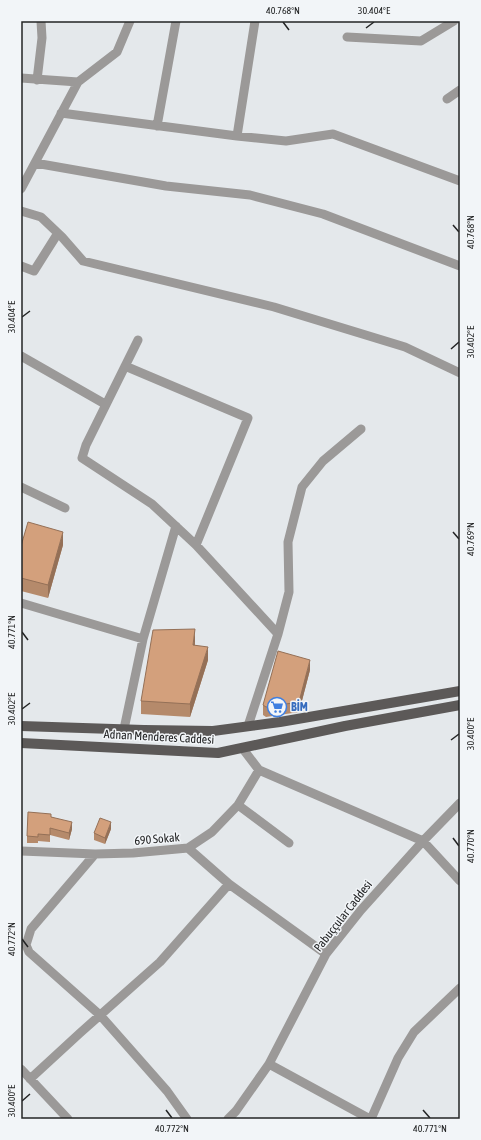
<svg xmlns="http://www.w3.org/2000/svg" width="481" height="1140" viewBox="0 0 481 1140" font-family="'Asap Condensed',sans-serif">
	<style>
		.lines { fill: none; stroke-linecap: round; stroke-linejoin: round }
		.minor { stroke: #9b9998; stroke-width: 9 }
		.primary { stroke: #5c5958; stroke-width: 10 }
		.wall { fill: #b58a6b }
		.shaded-wall { fill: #947057 }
		.building { fill: #d3a07c; stroke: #947057 }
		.ticks { fill: none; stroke: #232425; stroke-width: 1.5 }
		.labels { text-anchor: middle; stroke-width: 3; stroke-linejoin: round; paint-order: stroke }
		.shop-label { font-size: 12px; font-weight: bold; fill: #366cbe; stroke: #f2f5f8; text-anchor: start }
		.street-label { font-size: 12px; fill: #232425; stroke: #f2f5f8 }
		.neatline { fill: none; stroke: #232425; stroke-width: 1.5 }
		.ticks-label { font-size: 10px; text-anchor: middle; fill: #232425 }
	</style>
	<rect width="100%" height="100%" fill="#e4e8eb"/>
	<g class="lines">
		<!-- minor -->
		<path class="minor" d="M 347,37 L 421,41 L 454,21
			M 21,78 L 78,82 L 21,189
			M 37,80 L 42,38 L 41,21
			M 78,82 L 117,52 L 130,21
			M 447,99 L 460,90
			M 61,113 L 237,136 L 286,141 L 333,134 L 460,181
			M 157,126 L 176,21
			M 237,136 L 255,21
			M 35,163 L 166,186 L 250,195 L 323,214 L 460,266
			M 21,211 L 41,217 L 62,237 L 83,261 L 274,307 L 405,347 L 460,373
			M 21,266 L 34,271 L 58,233
			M 138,340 L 86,445 L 82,458 L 152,504 L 196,545 L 278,634
			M 21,356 L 105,404
			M 125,366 L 248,418 L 196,545
			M 21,487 L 65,508
			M 21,603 L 143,639
			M 248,726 L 278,634 L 289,592 L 288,542 L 302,487 L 323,461 L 361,429
			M 124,729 L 143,639 L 176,526
			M 243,749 L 259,770 L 423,841 L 460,881
			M 238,805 L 289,843
			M 188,848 L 229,884 L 326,954
			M 21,851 L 95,854 L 133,853 L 188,848 L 212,832 L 238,805 L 259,770
			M 95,854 L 31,929 L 26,945 L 29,952 L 100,1015 L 167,1091 L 187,1119
			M 269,1064 L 370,1119
			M 21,1069 L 68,1119
			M 30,1079 L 80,1033 L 160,962 L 229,884
			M 228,1119 L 236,1111 L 269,1064 L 326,954 L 361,910 L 423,841 L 460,803
			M 371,1119 L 398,1058 L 414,1032 L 460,988"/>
		<!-- primary -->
		<path class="primary" d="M 21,726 L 144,730 L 213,731 L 280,722 L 460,691
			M 21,743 L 218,753 L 345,726 L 460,705"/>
	</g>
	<!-- wall -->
	<path class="wall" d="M 63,545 L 48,598 L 21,591 L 21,546 Z
		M 195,642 L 195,645 L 208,660 L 190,717 L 141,714 L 141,701 Z
		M 310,670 L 299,712 L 266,717 L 263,715 L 263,705 Z
		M 51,817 L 72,829 L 69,840 L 50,835 L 50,842 L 38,841 L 38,843 L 27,843 L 27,836 Z
		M 111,829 L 105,844 L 94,840 L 94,833 Z"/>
	<!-- shaded-wall -->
	<path class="shaded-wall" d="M 63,532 L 63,545 L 48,598 L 48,585 Z
		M 195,629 L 195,642 L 193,658 L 193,645 Z
		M 208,647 L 208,660 L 190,717 L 190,704 Z
		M 310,660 L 310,670 L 299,712 L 299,702 Z
		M 72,822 L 72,829 L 69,840 L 69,833 Z
		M 111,822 L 111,829 L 105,844 L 105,838 Z"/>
	<!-- building -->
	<path class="building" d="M 28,522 L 63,532 L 48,585 L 21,578 L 21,546 Z
		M 195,629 L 193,645 L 208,647 L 190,704 L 141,701 L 153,630 Z
		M 278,651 L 310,660 L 299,702 L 266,707 L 263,705 Z
		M 28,812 L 51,814 L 51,817 L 72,822 L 69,833 L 50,828 L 50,835 L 38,834 L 38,837 L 27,836 Z
		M 100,818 L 111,822 L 105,838 L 94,833 Z"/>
	<!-- ticks -->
	<path class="ticks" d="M 283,22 L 289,30M 366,28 L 374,22M 453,225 L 459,232M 22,317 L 30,311M 451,349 L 459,342M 453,532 L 459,539M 22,632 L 28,640M 22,709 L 30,703M 451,740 L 459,734M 453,838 L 459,846M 22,939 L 28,947M 22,1101 L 30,1094M 166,1110 L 172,1118M 423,1110 L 430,1118"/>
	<!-- icons -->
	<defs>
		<g id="supermarket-ring" transform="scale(1)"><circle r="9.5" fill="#f2f5f8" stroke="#3f7fe0" stroke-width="1.5"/><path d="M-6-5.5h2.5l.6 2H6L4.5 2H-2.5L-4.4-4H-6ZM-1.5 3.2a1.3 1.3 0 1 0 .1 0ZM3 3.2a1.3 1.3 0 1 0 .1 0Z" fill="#3f7fe0"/></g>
	</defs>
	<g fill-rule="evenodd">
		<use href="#supermarket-ring" x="277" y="707"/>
	</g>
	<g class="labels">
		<!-- shop labels -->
		<g class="shop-label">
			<text x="291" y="711">BİM</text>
		</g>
		<!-- street labels -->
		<g class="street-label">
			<text transform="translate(159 737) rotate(3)" y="4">Adnan Menderes Caddesi</text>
			<text transform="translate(157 839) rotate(-5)" y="4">690 Sokak</text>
			<text transform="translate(343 916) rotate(-52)" y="4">Pabuççular Caddesi</text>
		</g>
	</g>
	<!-- border -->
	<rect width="481" height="1140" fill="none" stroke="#f2f5f8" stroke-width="44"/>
	<rect x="22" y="22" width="437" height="1096" class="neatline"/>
	<g class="ticks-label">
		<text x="283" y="14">40.768°N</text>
		<text x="374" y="14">30.404°E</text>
		<text transform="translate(470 232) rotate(-90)" y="4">40.768°N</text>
		<text transform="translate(11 317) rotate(-90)" y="4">30.404°E</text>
		<text transform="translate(470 342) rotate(-90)" y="4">30.402°E</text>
		<text transform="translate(470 539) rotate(-90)" y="4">40.769°N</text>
		<text transform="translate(11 632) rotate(-90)" y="4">40.771°N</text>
		<text transform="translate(11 709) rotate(-90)" y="4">30.402°E</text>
		<text transform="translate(470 734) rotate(-90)" y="4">30.400°E</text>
		<text transform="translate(470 846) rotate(-90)" y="4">40.770°N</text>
		<text transform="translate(11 939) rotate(-90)" y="4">40.772°N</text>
		<text transform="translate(11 1101) rotate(-90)" y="4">30.400°E</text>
		<text x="172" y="1132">40.772°N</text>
		<text x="430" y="1132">40.771°N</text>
	</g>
</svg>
